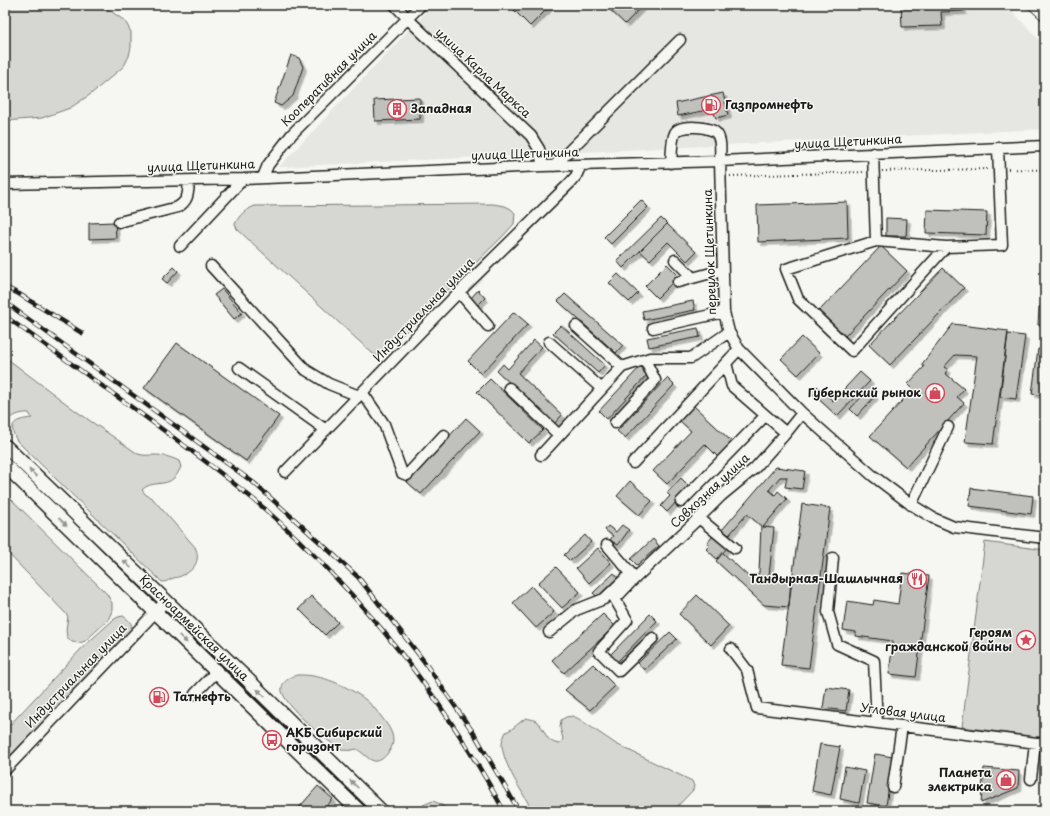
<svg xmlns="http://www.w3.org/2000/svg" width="1050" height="816" viewBox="0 0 1050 816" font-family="'Playpen Sans',sans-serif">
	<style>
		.built { fill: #e6e6e2 }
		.green { fill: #d6d6d2; stroke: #797977 }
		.building { fill: #c0c0bd; stroke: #1c1c1c; filter: url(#shadow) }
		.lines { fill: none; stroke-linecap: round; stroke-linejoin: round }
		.minor-casing { stroke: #1c1c1c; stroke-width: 13 }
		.major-casing { stroke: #1c1c1c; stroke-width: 16 }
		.path { stroke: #1c1c1c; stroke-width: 2; stroke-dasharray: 1 3; stroke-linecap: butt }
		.minor { stroke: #f6f6f2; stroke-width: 10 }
		.major { stroke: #f6f6f2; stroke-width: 13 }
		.tram { stroke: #1c1c1c; stroke-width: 1 }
		.rail-casing { stroke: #1c1c1c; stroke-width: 4.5 }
		.rail { stroke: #f6f6f2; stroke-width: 3; stroke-dasharray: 9; stroke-linecap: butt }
		.oneway { fill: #949492 }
		.labels { text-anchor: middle; stroke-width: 3; stroke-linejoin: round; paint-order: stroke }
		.street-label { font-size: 12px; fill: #1c1c1c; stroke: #f6f6f2 }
		.poi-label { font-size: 12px; font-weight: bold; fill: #1c1c1c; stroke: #f6f6f2; text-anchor: start }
	</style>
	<defs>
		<filter id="shadow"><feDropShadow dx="3.5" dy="3.5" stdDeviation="0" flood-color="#0004"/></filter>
	</defs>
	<rect width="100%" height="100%" fill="#f6f6f2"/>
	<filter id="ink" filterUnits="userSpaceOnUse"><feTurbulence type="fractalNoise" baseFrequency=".025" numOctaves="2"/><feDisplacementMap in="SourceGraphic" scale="8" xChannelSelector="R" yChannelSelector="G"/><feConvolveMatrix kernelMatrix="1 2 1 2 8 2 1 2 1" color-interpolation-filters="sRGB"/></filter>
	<g filter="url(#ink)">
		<!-- built -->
		<path class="built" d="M 415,5 L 1006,5 L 1045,46 L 1045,129 L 279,167 L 424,14 Z"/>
		<!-- green -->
		<path class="green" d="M 5,5 L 102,5 L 125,21 L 131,32 L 131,47 L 129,56 L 124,66 L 91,94 L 70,108 L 42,118 L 5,121 Z
			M 493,204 L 505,206 L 511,209 L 515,213 L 514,224 L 503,236 L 381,356 L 377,356 L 372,353 L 237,229 L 235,224 C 239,215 246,209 255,206 Z
			M 5,357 L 76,411 L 138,454 C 144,456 148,455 154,455 C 163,455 171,457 179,461 L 181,467 C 179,471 177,475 174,478 C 165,487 151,480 142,490 L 145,494 L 153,499 L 195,547 C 201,559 195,570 183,575 C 180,577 177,577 174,578 C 169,579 168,582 162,582 L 17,441 C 7,423 15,420 32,418 L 29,413 C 19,412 13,417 5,420 Z
			M 5,493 L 107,594 L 112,603 L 112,611 L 108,620 L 85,641 L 80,643 L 72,642 L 67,637 L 66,630 L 68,616 L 5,550 Z
			M 985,542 L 1045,550 L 1045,738 L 962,727 Z
			M 123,616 C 131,621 134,625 129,634 L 5,761 L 5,730 L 82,648 L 113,620 L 118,617 Z
			M 298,675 C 321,674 348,686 366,700 C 373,706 378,712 383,719 C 392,730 398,742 387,754 C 384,758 379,762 374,761 C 367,759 363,752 356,749 C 352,750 349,751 344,750 C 329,745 289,709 283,694 C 278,684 289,677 298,675 Z
			M 573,716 L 579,719 L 616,744 L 692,781 L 694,786 L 693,790 L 673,811 L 532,811 C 523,791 503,766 502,744 C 502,740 504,736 506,732 C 514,729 519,722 526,718 C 529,719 533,719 536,721 C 547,729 543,742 560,744 L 563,739 L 560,727 L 561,720 L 566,717 Z
			M 433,801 L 440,804 L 450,811 L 421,811 L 423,805 Z"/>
		<!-- building -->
		<path class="building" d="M 509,5 L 551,5 L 530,26 Z
			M 605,5 L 643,5 L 625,24 Z
			M 901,5 L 962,5 L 963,11 L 941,12 L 942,26 L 902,27 Z
			M 291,55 L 299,58 L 303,67 L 293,96 L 281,106 L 274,103 Z
			M 723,93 L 728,115 L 716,118 L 712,109 L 678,116 L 676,103 Z
			M 420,98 L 420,119 L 375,121 L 374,100 Z
			M 641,200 L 648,207 L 611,244 L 604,237 Z
			M 847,202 L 848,238 L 758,242 L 757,205 Z
			M 927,210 L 987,212 L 986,235 L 926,233 Z
			M 661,218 L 667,224 L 623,268 L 617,261 Z
			M 886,218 L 907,219 L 906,236 L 886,236 Z
			M 115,222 L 116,238 L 89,239 L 89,223 Z
			M 667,224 L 696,252 L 687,261 L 668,242 L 650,260 L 640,251 Z
			M 881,246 L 907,271 L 845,336 L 819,311 Z
			M 667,264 L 679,276 L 657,298 L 645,286 Z
			M 174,267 L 178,271 L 167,283 L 162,279 Z
			M 943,268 L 964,288 L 890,365 L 869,345 Z
			M 618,274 L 638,293 L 629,302 L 609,283 Z
			M 222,289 L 242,313 L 234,319 L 214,295 Z
			M 478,290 L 485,298 L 478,305 L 471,298 Z
			M 565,294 L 623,345 L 616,353 L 558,301 Z
			M 693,301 L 695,310 L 644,320 L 642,311 Z
			M 1039,307 L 1045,308 L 1045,325 L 1038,325 Z
			M 514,312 L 528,324 L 481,374 L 468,361 Z
			M 953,324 L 1008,331 L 993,444 L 965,442 L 977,356 L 955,355 L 944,367 L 948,370 L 945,373 L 964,389 L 957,397 L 964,403 L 906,467 L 870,436 L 913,389 L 908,384 L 924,367 L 922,364 Z
			M 561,325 L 605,365 L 598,373 L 553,333 Z
			M 698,328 L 700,337 L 649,347 L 647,338 Z
			M 1008,334 L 1025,336 L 1016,399 L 1000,397 Z
			M 802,337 L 819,353 L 798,375 L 781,359 Z
			M 534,340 L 542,347 L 518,373 L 562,415 L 554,424 L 497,371 L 503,364 L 508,369 Z
			M 177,343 L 279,416 L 246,461 L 144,388 Z
			M 1038,349 L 1045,350 L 1045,396 L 1032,394 Z
			M 639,368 L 647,375 L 607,419 L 599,411 Z
			M 860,372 L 870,381 L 837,416 L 811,392 L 817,386 L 833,401 Z
			M 667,378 L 674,385 L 625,438 L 617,431 Z
			M 490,379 L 543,430 L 529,443 L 477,392 Z
			M 868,390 L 875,396 L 857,416 L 850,409 Z
			M 694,406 L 732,442 L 718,457 L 705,444 L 667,484 L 653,471 L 691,431 L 680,421 Z
			M 466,418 L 480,431 L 421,494 L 407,482 Z
			M 776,467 L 805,471 L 802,489 L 785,487 L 787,477 L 780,477 L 769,490 L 775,495 L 778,491 L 787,499 L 763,527 L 774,528 L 769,576 L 791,578 L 789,607 L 764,605 L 716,561 L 723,553 L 750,578 L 759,573 L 761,526 L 747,514 L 729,535 L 722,530 Z
			M 681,478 L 690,487 L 667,512 L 661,506 L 670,496 L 667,493 Z
			M 630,481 L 652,501 L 639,515 L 617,496 Z
			M 971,488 L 1033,496 L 1031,514 L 969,506 Z
			M 802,504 L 830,508 L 809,668 L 781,665 Z
			M 622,525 L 629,530 L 618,545 L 610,540 L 613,536 L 605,530 L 608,526 L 616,532 Z
			M 585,535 L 591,542 L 570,561 L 564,555 Z
			M 713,536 L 727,548 L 717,559 L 706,549 L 709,546 L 707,543 Z
			M 653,539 L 659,546 L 637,565 L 631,559 Z
			M 598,548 L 611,563 L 589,583 L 576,568 Z
			M 556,567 L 580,592 L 562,608 L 538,583 Z
			M 614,573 L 620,580 L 599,599 L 593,593 Z
			M 902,573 L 929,576 L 916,677 L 889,674 L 893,641 L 856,636 L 856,632 L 843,630 L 847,601 L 873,605 L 874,600 L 898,604 Z
			M 531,586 L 554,612 L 536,628 L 513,603 Z
			M 697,595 L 729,626 L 711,645 L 679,614 Z
			M 311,596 L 338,622 L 325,635 L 299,609 Z
			M 603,614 L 615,626 L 564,673 L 552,660 Z
			M 650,614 L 657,621 L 616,663 L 609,656 Z
			M 670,632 L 677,639 L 644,670 L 638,663 Z
			M 593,664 L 615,686 L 590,710 L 565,690 Z
			M 826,687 L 849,690 L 846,711 L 823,708 Z
			M 820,744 L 840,747 L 831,795 L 812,791 Z
			M 875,754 L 893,757 L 886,806 L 867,803 Z
			M 845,767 L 865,771 L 859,803 L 840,799 Z
			M 984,768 L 1019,771 L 1018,788 L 981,803 Z
			M 318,786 L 333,799 L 322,811 L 296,811 Z"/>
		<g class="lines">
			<!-- minor casing -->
			<g class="minor-casing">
				<path id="minor" d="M 395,5 L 408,19 L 531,136 L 539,149 L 543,166
					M 873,153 L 876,241
					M 671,163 C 672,154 671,141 675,133 C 679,124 712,126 717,134 C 722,141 720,153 720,161 L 724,312 L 729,332 L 739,349 L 802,413 L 872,475 L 909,503 L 933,518 L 954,527 L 1045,538
					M 554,166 L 680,40
					M 263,177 L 268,165 L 292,134 L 421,5
					M 5,184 L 243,179 L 543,166 L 720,161 L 1045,146
					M 119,222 L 178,207 C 189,200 188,193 189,181
					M 180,246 L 243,179
					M 946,247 L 852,351 L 798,299 L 786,269 L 876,241 L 946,247 L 1002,245 L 998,148
					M 675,260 L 693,278
					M 211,266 L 306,370 L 329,384 L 359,396
					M 678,282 L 722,270
					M 459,292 L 488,326
					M 576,326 L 622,367
					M 653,328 L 724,312
					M 549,342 L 602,389
					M 726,363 L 732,386 L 786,433
					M 239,368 L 326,430
					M 509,388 L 559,435
					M 362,392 L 384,424 L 402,473 L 407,475 L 444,435
					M 615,423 L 655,380 L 645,360
					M 541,455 L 622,367 L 650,358 L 691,358 L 729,332
					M 633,463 L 739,349
					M 285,472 L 459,292 L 570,183 L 576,176 L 581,165
					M 681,502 L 765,416
					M 911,505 L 948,427
					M 699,518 L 735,548
					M 607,545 L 635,578
					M 833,558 L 828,612 L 837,644 L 874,661 L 877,723
					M 549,632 L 576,610 L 604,599 L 629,575
					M 653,638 L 619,671 L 599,651 L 627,620 L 615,599 L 630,583 L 699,518 L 721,496 L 755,468 L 786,433 L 802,413
					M 731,649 L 747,670 L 757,708 L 1045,744
					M 195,694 L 216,672
					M 5,770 L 166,601
					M 1031,779 L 1035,743
					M 893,787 L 902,726"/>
			</g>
			<!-- major casing -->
			<g class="major-casing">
				<path id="major" d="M 5,446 L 250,682 L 381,811
					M 5,465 L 359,811"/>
			</g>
			<!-- path -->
			<path class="path" d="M 1008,169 L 1045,170
				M 882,171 L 989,169
				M 730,176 L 865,172"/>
			<!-- minor -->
			<use href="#minor" class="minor"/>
			<!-- major -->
			<use href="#major" class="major"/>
			<!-- tram -->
			<path class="tram" d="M 1025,5 L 1045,23
				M 1038,5 L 1045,11"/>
			<!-- rail casing -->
			<g class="rail-casing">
				<path id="rail" d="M 5,287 L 19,294 L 82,333
					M 5,302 L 254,483 L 313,536 L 358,577 L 423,660 L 475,735 L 519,811
					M 5,316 C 51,349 98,383 144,416 C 185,446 227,476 266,510 C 362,595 443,697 504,811"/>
			</g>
			<!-- rail -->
			<use href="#rail" class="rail"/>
		</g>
		<!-- one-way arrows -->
		<defs><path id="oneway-solid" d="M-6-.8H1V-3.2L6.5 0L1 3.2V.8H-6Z"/></defs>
		<g class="oneway">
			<use href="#oneway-solid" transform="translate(33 473) rotate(-136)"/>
			<use href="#oneway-solid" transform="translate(63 522) rotate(44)"/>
			<use href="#oneway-solid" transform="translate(127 564) rotate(-136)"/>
			<use href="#oneway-solid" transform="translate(183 639) rotate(44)"/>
			<use href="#oneway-solid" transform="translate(261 693) rotate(-136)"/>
			<use href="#oneway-solid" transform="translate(354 784) rotate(-136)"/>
		</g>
	</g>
	<!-- icons -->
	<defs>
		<g id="fuel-ring" transform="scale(1)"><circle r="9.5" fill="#f6f6f2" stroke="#d1495b" stroke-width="1.5"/><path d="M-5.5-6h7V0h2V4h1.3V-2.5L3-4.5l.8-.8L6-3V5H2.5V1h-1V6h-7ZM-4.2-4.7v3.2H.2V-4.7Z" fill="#d1495b"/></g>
		<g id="building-ring" transform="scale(1)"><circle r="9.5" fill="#f6f6f2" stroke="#d1495b" stroke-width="1.5"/><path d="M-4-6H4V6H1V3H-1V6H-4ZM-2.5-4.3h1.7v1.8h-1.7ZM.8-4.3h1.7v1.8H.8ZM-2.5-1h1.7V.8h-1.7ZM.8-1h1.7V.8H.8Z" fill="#d1495b"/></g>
		<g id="shop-ring" transform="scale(1)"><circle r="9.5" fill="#f6f6f2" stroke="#d1495b" stroke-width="1.5"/><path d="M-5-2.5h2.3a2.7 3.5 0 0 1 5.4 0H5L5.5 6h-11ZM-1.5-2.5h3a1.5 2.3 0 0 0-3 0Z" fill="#d1495b"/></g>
		<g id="restaurant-ring" transform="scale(1)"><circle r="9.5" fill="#f6f6f2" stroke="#d1495b" stroke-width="1.5"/><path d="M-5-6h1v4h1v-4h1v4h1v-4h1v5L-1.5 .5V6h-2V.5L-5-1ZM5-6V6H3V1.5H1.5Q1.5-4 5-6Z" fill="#d1495b"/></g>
		<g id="sight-ring" transform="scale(1)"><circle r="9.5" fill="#f6f6f2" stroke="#d1495b" stroke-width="1.5"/><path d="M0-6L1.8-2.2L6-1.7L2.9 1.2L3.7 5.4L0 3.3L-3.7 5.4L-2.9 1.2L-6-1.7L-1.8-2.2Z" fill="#d1495b"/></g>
		<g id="bus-ring" transform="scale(1)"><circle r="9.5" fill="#f6f6f2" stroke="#d1495b" stroke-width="1.5"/><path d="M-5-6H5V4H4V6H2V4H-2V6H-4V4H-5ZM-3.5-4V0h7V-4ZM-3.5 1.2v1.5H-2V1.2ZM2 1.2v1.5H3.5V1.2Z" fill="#d1495b"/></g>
	</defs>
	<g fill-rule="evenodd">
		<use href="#fuel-ring" x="711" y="105"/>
		<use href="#building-ring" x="397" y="109"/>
		<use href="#shop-ring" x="935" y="393"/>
		<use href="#restaurant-ring" x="917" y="579"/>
		<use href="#sight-ring" x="1026" y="640"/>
		<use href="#fuel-ring" x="159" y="697"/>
		<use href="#bus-ring" x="272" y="740"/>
		<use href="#shop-ring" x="1006" y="780"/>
	</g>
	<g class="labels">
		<!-- street labels -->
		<g class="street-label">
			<text transform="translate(483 73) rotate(43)" y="4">улица Карла Маркса</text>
			<text transform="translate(329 79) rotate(-45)" y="4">Кооперативная улица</text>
			<text transform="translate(848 142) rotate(-3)" y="4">улица Щетинкина</text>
			<text transform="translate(525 154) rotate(-2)" y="4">улица Щетинкина</text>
			<text transform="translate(201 166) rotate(-2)" y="4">улица Щетинкина</text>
			<text transform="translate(710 252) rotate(-92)" y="4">переулок Щетинкина</text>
			<text transform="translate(424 310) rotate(-46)" y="4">Индустриальная улица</text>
			<text transform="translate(710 491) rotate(-43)" y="4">Совхозная улица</text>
			<text transform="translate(194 628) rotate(44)" y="4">Красноармейская улица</text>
			<text transform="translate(76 676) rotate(-46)" y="4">Индустриальная улица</text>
			<text transform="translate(903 713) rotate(7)" y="4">Угловая улица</text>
		</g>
		<!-- poi labels -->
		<g class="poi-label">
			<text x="725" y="109">Газпромнефть</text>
			<text x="411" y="113">Западная</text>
			<text x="921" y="397" text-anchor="end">Губернский рынок</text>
			<text x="903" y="583" text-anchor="end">Тандырная-Шашлычная</text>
			<text x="1012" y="637" text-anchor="end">Героям<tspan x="1012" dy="14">гражданской войны</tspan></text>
			<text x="173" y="701">Татнефть</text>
			<text x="286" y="737">АКБ Сибирский<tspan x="286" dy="14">горизонт</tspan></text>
			<text x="992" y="777" text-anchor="end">Планета<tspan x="992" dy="14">электрика</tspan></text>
		</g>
	</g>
	<!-- margin -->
	<rect width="1050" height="816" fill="none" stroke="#f6f6f2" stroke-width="20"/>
	<rect x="10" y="10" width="1030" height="796" fill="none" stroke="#1c1c1c" stroke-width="1.5" filter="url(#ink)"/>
</svg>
